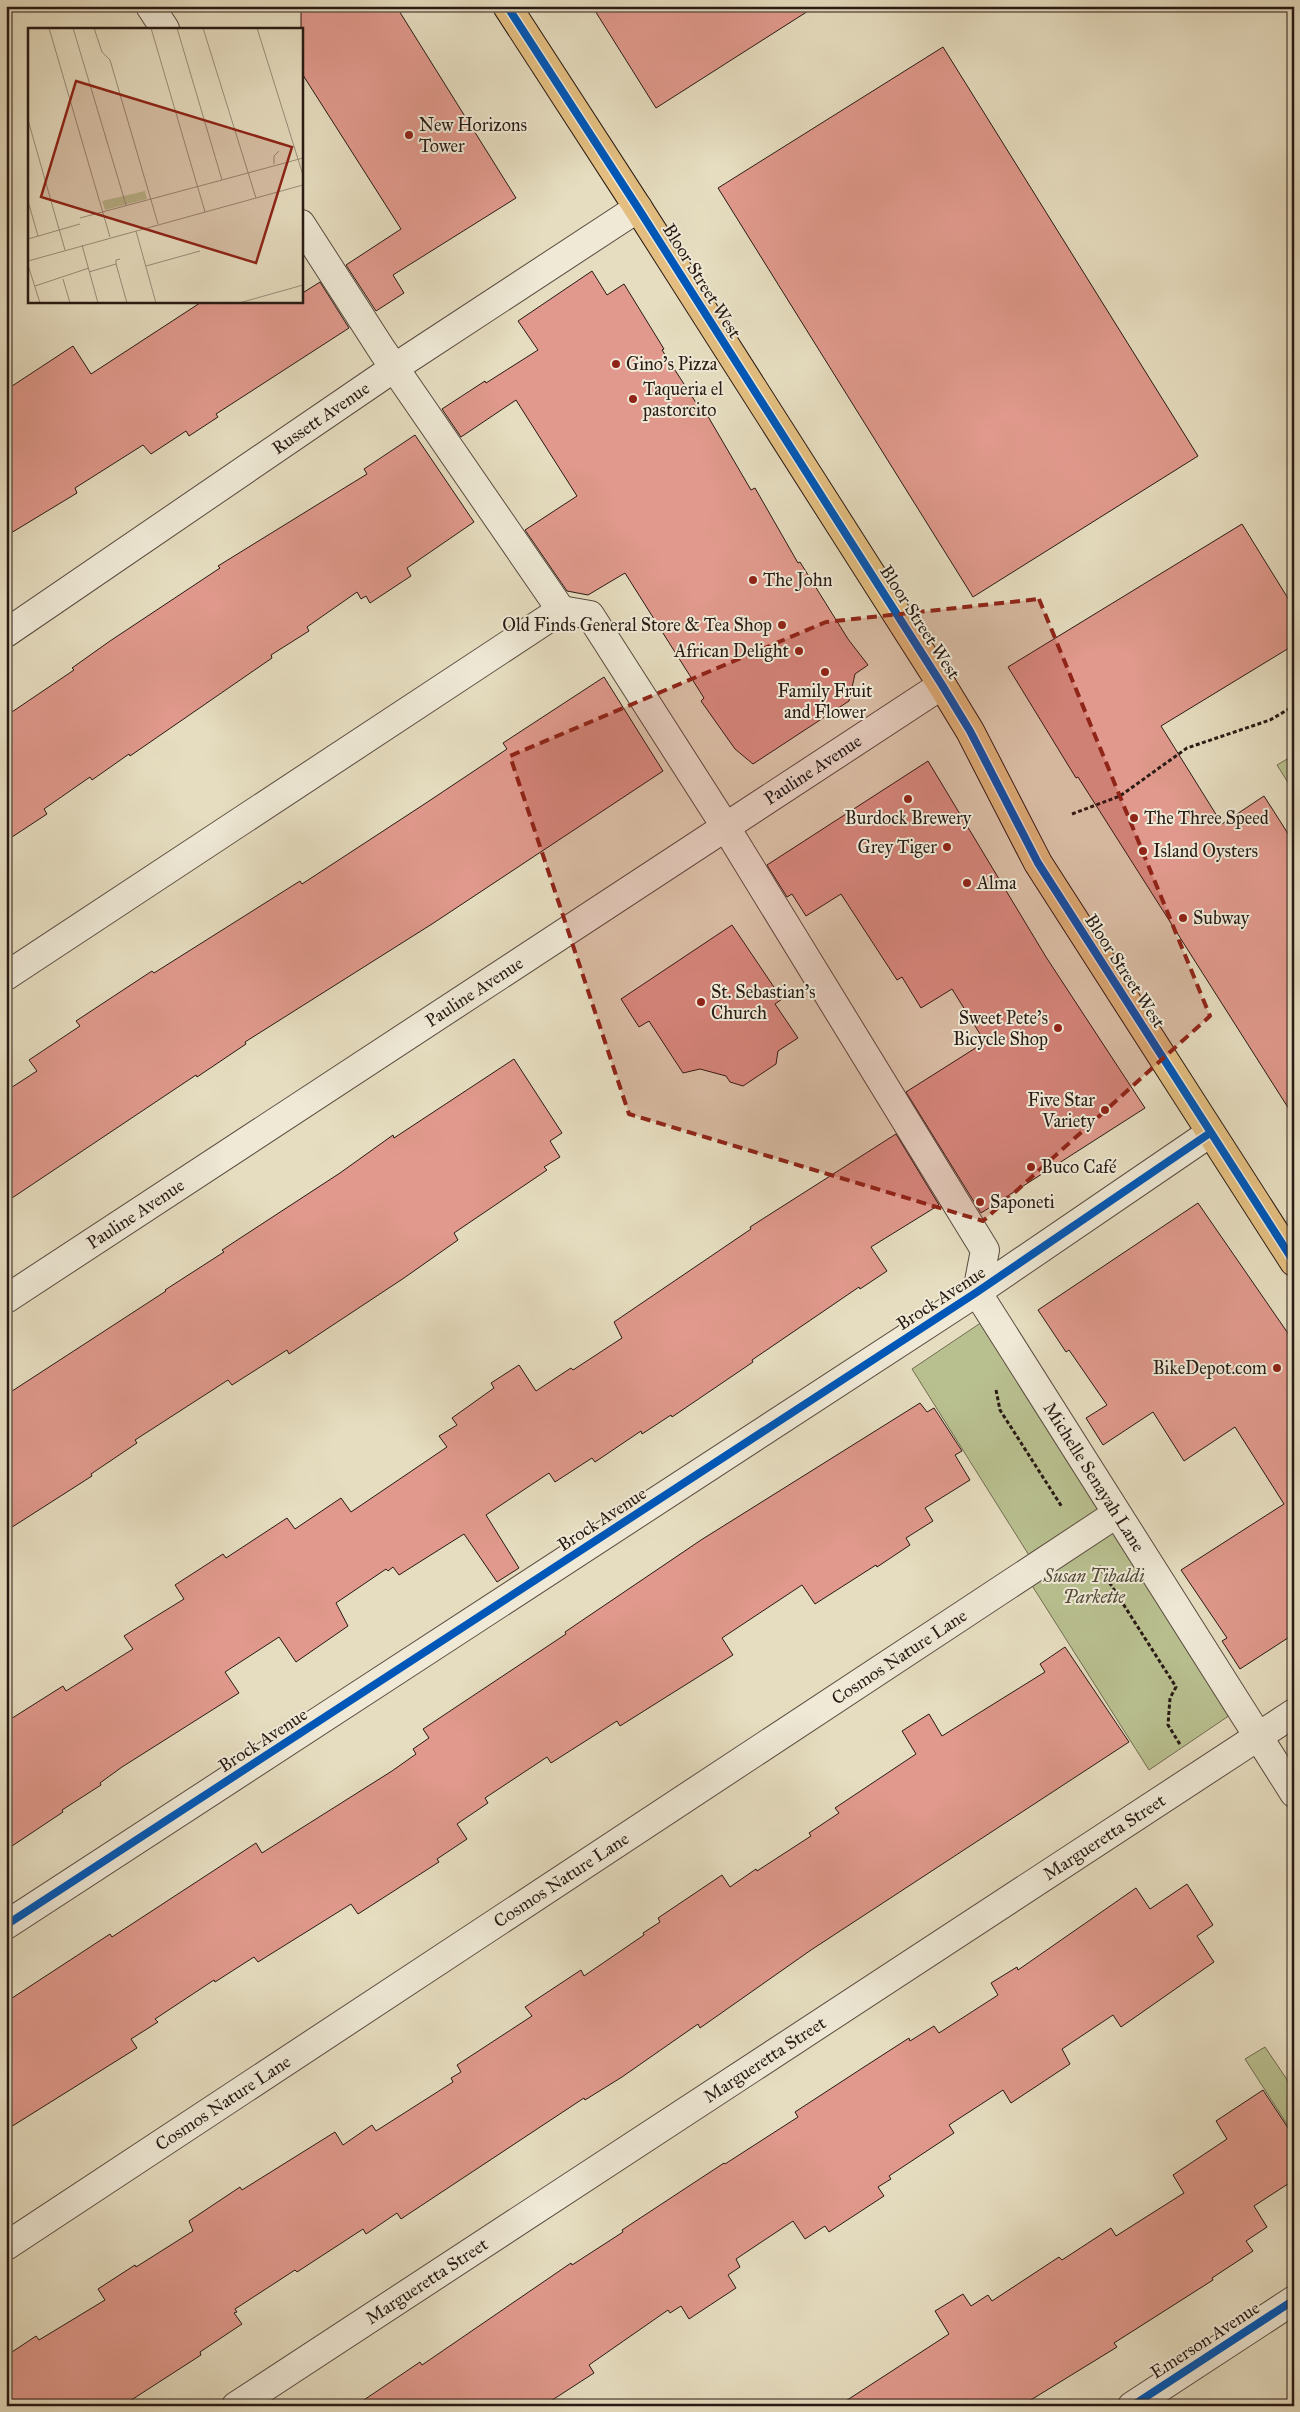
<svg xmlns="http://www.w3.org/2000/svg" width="1300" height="2412" viewBox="0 0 1300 2412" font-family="'IM FELL Great Primer',serif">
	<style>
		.green { fill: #b9c090; stroke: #706d52 }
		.building { fill: #e0998c; stroke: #281a14 }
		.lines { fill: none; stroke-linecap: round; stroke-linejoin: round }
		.minor-casing { stroke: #584b3f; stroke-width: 30 }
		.major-casing { stroke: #281a14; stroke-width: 30 }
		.path { stroke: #281a14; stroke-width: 3; stroke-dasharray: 4 2.5; stroke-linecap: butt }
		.minor { stroke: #efe9d6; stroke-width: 28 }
		.major { stroke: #e3be80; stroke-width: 28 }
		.cycleway-casing { stroke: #efe9d6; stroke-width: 11 }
		.cycleway { stroke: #0057b8; stroke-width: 8 }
		.marked { fill: #8f2418; fill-opacity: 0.2; stroke: #8f2418; stroke-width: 4; stroke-dasharray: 10 6; stroke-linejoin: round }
		.poi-dot { fill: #8f2418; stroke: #efe9d6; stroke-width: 2 }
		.labels { text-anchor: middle; stroke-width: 4; stroke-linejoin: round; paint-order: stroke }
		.poi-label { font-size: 18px; fill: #281a14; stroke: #efe9d6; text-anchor: start }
		.street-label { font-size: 18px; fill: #281a14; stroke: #efe9d6 }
		.park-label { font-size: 18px; font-style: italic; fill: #544c39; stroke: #efe9d6 }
		.inset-road { fill: none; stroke: #9a8f7b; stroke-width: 1 }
		.view { fill: #8f2418; fill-opacity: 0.15; stroke: #8f2418; stroke-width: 2.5 }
		.inset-edge { fill: none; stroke: #281a14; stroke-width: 2.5 }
	</style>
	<rect width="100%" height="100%" fill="#e6ddc0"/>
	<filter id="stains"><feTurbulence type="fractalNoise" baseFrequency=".004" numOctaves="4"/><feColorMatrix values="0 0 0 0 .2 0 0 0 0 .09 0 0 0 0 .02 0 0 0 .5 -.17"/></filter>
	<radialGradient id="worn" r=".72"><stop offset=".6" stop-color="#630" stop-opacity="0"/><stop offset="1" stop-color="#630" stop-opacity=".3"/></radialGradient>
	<!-- green -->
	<path class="green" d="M 1294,755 L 1294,792 L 1277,765 Z
		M 982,1322 L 1230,1715 L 1149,1770 L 1031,1584 L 1042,1576 L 912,1369 Z
		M 1265,2047 L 1294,2090 L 1294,2135 L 1245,2059 Z"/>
	<!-- building -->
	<path class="building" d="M 301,6 L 396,6 L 516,198 L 393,275 L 404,293 L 376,311 L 346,265 L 401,229 L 301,72 Z
		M 592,6 L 816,6 L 656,108 Z
		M 943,47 L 1198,456 L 973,597 L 718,188 Z
		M 592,271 L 607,295 L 624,284 L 664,349 L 662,350 L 704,415 L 706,413 L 751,490 L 755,488 L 798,563 L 800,562 L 848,639 L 868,665 L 855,674 L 849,701 L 753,764 L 735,749 L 701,701 L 704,698 L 625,573 L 588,595 L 567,591 L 525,530 L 577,496 L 516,400 L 461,437 L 442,409 L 485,381 L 486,383 L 538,350 L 518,321 Z
		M 320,282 L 349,328 L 216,414 L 218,417 L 189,436 L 186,431 L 151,454 L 143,445 L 75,488 L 77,493 L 6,536 L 6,390 L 73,346 L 91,374 L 203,301 L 301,301 L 301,294 Z
		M 415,435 L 474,522 L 407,568 L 411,576 L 370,603 L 366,596 L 361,599 L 357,592 L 307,627 L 309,631 L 271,655 L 272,658 L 130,756 L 129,754 L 92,780 L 90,777 L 44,809 L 47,814 L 6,841 L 6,716 L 74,670 L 72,668 L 110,641 L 220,568 L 218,566 L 367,474 L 364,469 Z
		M 1242,524 L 1294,608 L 1294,645 L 1161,726 L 1222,824 L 1264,796 L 1294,843 L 1294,1117 L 1078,777 L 1076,778 L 1008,667 Z
		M 604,677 L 663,771 L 432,924 L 245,1042 L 246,1044 L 197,1077 L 196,1075 L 6,1202 L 6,1091 L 37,1071 L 29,1060 L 80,1026 L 76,1021 L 152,971 L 154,973 L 300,881 L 302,884 L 426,803 L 507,749 L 503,743 Z
		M 928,761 L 1046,957 L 1145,1108 L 981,1213 L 906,1092 L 985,1042 L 952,989 L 921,1008 L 902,977 L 897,980 L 841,894 L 806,916 L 792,894 L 787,897 L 767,865 Z
		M 732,925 L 782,999 L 775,1004 L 798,1038 L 778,1051 L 776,1064 L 743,1086 L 730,1082 L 726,1076 L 700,1069 L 683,1073 L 649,1021 L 639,1027 L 621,999 Z
		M 514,1059 L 562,1133 L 550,1141 L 560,1157 L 544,1167 L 547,1170 L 454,1233 L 458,1240 L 404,1278 L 289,1354 L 287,1350 L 232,1385 L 228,1380 L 135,1440 L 137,1443 L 91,1474 L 92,1476 L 6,1531 L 6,1395 L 166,1291 L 165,1290 L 224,1252 L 222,1250 L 340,1173 L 393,1135 L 394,1138 Z
		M 896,1134 L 939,1205 L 871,1247 L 887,1271 L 860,1289 L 859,1287 L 752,1360 L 753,1362 L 672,1417 L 671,1415 L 642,1434 L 641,1431 L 595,1462 L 592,1458 L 555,1482 L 549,1473 L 486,1515 L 519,1568 L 497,1582 L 464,1534 L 399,1575 L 393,1567 L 388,1571 L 386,1569 L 336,1603 L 348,1626 L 296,1662 L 279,1637 L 225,1672 L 239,1693 L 122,1767 L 100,1783 L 101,1785 L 62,1810 L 63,1812 L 6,1850 L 6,1722 L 63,1686 L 66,1691 L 133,1649 L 124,1636 L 184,1599 L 175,1585 L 223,1554 L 226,1558 L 287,1518 L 295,1529 L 341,1498 L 351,1512 L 447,1447 L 439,1436 L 457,1425 L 452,1418 L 494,1388 L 491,1383 L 519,1365 L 536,1391 L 571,1368 L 573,1370 L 622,1338 L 614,1322 L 751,1229 L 750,1227 Z
		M 1198,1203 L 1294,1342 L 1294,1634 L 1240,1669 L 1222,1641 L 1227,1638 L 1181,1570 L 1284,1504 L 1235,1427 L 1184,1461 L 1153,1412 L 1103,1445 L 1086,1418 L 1107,1405 L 1069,1350 L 1066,1352 L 1038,1310 Z
		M 920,1403 L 927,1412 L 934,1408 L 962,1451 L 955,1455 L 970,1480 L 925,1508 L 933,1521 L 906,1538 L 910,1545 L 877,1567 L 876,1565 L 815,1604 L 802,1585 L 722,1638 L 733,1655 L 620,1726 L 617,1721 L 551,1763 L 547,1757 L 485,1798 L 488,1803 L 457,1824 L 467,1839 L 437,1859 L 439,1862 L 358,1914 L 351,1904 L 258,1962 L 254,1957 L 215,1982 L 214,1980 L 155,2019 L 158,2022 L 131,2039 L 137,2048 L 6,2130 L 6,2002 L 110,1934 L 112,1937 L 256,1843 L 262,1853 L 392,1771 L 416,1754 L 413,1749 L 429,1738 L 423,1729 L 566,1634 L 565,1632 L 701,1540 Z
		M 1065,1647 L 1129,1742 L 811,1950 L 700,2028 L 698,2024 L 622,2077 L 585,2100 L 584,2098 L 401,2219 L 397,2213 L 366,2234 L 363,2229 L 297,2272 L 295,2270 L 235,2309 L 237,2312 L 234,2313 L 242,2324 L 200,2352 L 201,2355 L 122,2406 L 6,2406 L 6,2356 L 36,2336 L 39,2340 L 105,2300 L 98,2289 L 135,2265 L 136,2267 L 193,2231 L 189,2221 L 240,2187 L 242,2190 L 335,2132 L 343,2145 L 372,2125 L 376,2131 L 453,2082 L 451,2078 L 461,2072 L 457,2065 L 532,2016 L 525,2007 L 581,1970 L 584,1976 L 644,1935 L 643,1933 L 660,1922 L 658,1918 L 722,1875 L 730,1887 L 756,1869 L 757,1871 L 811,1836 L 809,1833 L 839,1813 L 835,1808 L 916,1754 L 902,1731 L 929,1714 L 942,1736 L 1045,1672 L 1040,1664 Z
		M 1187,1884 L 1213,1925 L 1197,1936 L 1214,1962 L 1121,2027 L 1113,2015 L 1062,2049 L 1070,2064 L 1011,2103 L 1003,2090 L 949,2125 L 954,2133 L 889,2176 L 891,2179 L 878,2187 L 884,2196 L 829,2232 L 825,2226 L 805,2239 L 793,2221 L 736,2259 L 740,2267 L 728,2275 L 736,2288 L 689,2319 L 681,2306 L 670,2313 L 668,2310 L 589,2365 L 594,2373 L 543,2406 L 355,2406 L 420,2362 L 422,2365 L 571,2263 L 572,2265 L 623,2232 L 622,2230 L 724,2163 L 725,2164 L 798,2117 L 795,2112 L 864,2067 L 909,2038 L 910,2041 L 934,2026 L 939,2033 L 998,1995 L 991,1983 L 1017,1967 L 1018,1970 L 1136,1888 L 1150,1909 Z
		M 1263,2090 L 1294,2137 L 1294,2180 L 1254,2206 L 1267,2227 L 1246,2241 L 1253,2251 L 1212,2278 L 1213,2280 L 1114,2343 L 1117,2347 L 1021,2406 L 838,2406 L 949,2334 L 935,2311 L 963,2294 L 971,2306 L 988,2295 L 992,2301 L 1059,2257 L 1062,2260 L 1111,2228 L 1116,2236 L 1184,2193 L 1173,2175 L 1227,2139 L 1216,2121 Z"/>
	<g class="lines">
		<!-- minor casing -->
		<g class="minor-casing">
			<g id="minor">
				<path d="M 150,6 L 165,29"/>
				<path d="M 301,224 L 382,350 L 561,610"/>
				<path id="s1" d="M 6,633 L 394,368 L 638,208"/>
				<path d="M 6,976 L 561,610 L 590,615 L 725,826 L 985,1250 L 977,1292"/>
				<path id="s2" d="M 977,1292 L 1294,1793"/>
				<path id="s3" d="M 6,1299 L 942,685"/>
				<path d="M 6,1925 L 977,1292 L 1210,1133"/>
				<path id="s4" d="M 6,2246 L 1116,1514"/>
				<path id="s5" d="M 236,2406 L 1294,1713"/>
				<path d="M 1132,2406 L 1294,2300"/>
			</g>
		</g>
		<!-- major casing -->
		<g class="major-casing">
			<path id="major" d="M 507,6 L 638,208 L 942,685 L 970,731 L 1038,863 L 1294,1262"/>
		</g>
		<!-- path -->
		<path class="path" d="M 1072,814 L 1120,796 L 1187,748 L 1270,720 L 1294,706
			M 996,1390 L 1000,1410 L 1062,1507
			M 1099,1566 L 1176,1687 L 1170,1698 L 1168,1725 L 1181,1746"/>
		<!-- minor -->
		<use href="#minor" class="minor"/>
		<!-- major -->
		<use href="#major" class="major"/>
		<!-- cycleway casing -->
		<g class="cycleway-casing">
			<path id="cycleway" d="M 507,6 L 638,208 L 942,685 L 970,731 L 1038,863 L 1294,1262
				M 6,1925 L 977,1292 L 1210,1133
				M 1132,2406 L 1294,2300"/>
		</g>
		<!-- cycleway -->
		<use href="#cycleway" class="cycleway"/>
	</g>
	<!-- marked area -->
	<path class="marked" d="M 1039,599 L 1210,1016 L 983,1221 L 629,1114 L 510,756 L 826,622 Z"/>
	<!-- markers -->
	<g class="poi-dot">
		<circle cx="409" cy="135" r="5"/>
		<circle cx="616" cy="364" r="5"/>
		<circle cx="633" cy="399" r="5"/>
		<circle cx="753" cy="580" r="5"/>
		<circle cx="782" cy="625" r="5"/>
		<circle cx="799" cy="651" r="5"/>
		<circle cx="825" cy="672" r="5"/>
		<circle cx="908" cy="799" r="5"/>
		<circle cx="1134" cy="818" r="5"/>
		<circle cx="947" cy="847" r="5"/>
		<circle cx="1143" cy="851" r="5"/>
		<circle cx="967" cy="883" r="5"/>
		<circle cx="1183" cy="918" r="5"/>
		<circle cx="701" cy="1002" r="5"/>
		<circle cx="1058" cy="1028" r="5"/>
		<circle cx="1105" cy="1110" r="5"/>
		<circle cx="1031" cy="1167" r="5"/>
		<circle cx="980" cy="1202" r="5"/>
		<circle cx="1277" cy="1368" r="5"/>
	</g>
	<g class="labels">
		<!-- poi labels -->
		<g class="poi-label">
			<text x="419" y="131">New Horizons<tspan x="419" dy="21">Tower</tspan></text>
			<text x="626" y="370">Gino's Pizza</text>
			<text x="643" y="395">Taqueria el<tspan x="643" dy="21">pastorcito</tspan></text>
			<text x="763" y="586">The John</text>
			<text x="772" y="631" text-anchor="end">Old Finds General Store &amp; Tea Shop</text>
			<text x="789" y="657" text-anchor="end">African Delight</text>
			<text x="825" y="697" text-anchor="middle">Family Fruit<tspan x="825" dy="21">and Flower</tspan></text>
			<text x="908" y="824" text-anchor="middle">Burdock Brewery</text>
			<text x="1144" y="824">The Three Speed</text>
			<text x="937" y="853" text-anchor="end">Grey Tiger</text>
			<text x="1153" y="857">Island Oysters</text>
			<text x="977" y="889">Alma</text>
			<text x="1193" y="924">Subway</text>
			<text x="711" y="998">St. Sebastian's<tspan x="711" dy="21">Church</tspan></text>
			<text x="1048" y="1024" text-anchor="end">Sweet Pete's<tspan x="1048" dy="21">Bicycle Shop</tspan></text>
			<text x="1095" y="1106" text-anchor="end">Five Star<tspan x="1095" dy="21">Variety</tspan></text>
			<text x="1041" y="1173">Buco Café</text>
			<text x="990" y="1208">Saponeti</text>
			<text x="1267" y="1374" text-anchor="end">BikeDepot.com</text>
		</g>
		<!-- street labels -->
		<g class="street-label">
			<text transform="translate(702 281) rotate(58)" y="6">Bloor Street West</text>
			<text dy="6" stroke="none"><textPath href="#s1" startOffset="381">Russett Avenue</textPath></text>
			<text transform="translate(920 622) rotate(57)" y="6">Bloor Street West</text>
			<text dy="6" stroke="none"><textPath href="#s3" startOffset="965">Pauline Avenue</textPath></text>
			<text transform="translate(1125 971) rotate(57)" y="6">Bloor Street West</text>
			<text dy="6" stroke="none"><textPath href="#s3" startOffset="560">Pauline Avenue</textPath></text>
			<text dy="6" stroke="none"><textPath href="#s3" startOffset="155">Pauline Avenue</textPath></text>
			<text transform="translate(941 1298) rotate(-33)" y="6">Brock Avenue</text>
			<text dy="6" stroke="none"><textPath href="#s2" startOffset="219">Michelle Senayah Lane</textPath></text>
			<text transform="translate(602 1519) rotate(-33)" y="6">Brock Avenue</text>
			<text dy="6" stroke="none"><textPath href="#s4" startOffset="1070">Cosmos Nature Lane</textPath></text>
			<text transform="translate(263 1740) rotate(-33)" y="6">Brock Avenue</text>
			<text dy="6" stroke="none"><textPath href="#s5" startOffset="1038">Margueretta Street</textPath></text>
			<text dy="6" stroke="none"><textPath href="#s4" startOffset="665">Cosmos Nature Lane</textPath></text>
			<text dy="6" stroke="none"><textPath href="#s5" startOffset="632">Margueretta Street</textPath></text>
			<text dy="6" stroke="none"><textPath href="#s4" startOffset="260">Cosmos Nature Lane</textPath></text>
			<text dy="6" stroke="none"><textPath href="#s5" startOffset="228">Margueretta Street</textPath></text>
			<text transform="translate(1205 2340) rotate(-33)" y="6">Emerson Avenue</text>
		</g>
		<!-- park labels -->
		<g class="park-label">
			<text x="1094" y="1582">Susan Tibaldi<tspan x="1094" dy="21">Parkette</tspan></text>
		</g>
	</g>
	<!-- overview -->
	<g transform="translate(28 28)">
		<rect width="275" height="275" fill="#e6ddc0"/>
		<path d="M 117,163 L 119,171 L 77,182 L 74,173 Z" fill="#b9c090"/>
		<path class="inset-road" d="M 21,0 L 82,209M 45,0 L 98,177M 66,0 L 74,24 L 82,32 L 130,196M 123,0 L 177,184M 175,0 L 228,170M 229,0 L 275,147M 0,92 L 37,222M 246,136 L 246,128 L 251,123M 194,152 L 275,130M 0,173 L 10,208M 52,190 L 194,152 L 149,0M 108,203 L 128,275M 0,211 L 52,196M 54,217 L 70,275M 92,231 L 88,232 L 88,236 L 99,275M 0,233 L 275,157M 0,237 L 12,275M 118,238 L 172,223M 61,244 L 88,236M 35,251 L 42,275M 7,258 L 61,240M 211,275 L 275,257"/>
		<path class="view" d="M 48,53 L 264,119 L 228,235 L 13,169 Z"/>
		<rect width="275" height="275" class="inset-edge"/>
	</g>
	<!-- margin -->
	<rect width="1300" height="2412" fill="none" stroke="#e6ddc0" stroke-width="25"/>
	<rect x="8" y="8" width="1285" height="2397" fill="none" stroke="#281a14" stroke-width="2.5"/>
	<rect x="12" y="12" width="1275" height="2387" fill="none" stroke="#281a14"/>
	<rect width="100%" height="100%" filter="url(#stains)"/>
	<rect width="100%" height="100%" fill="url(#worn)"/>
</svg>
